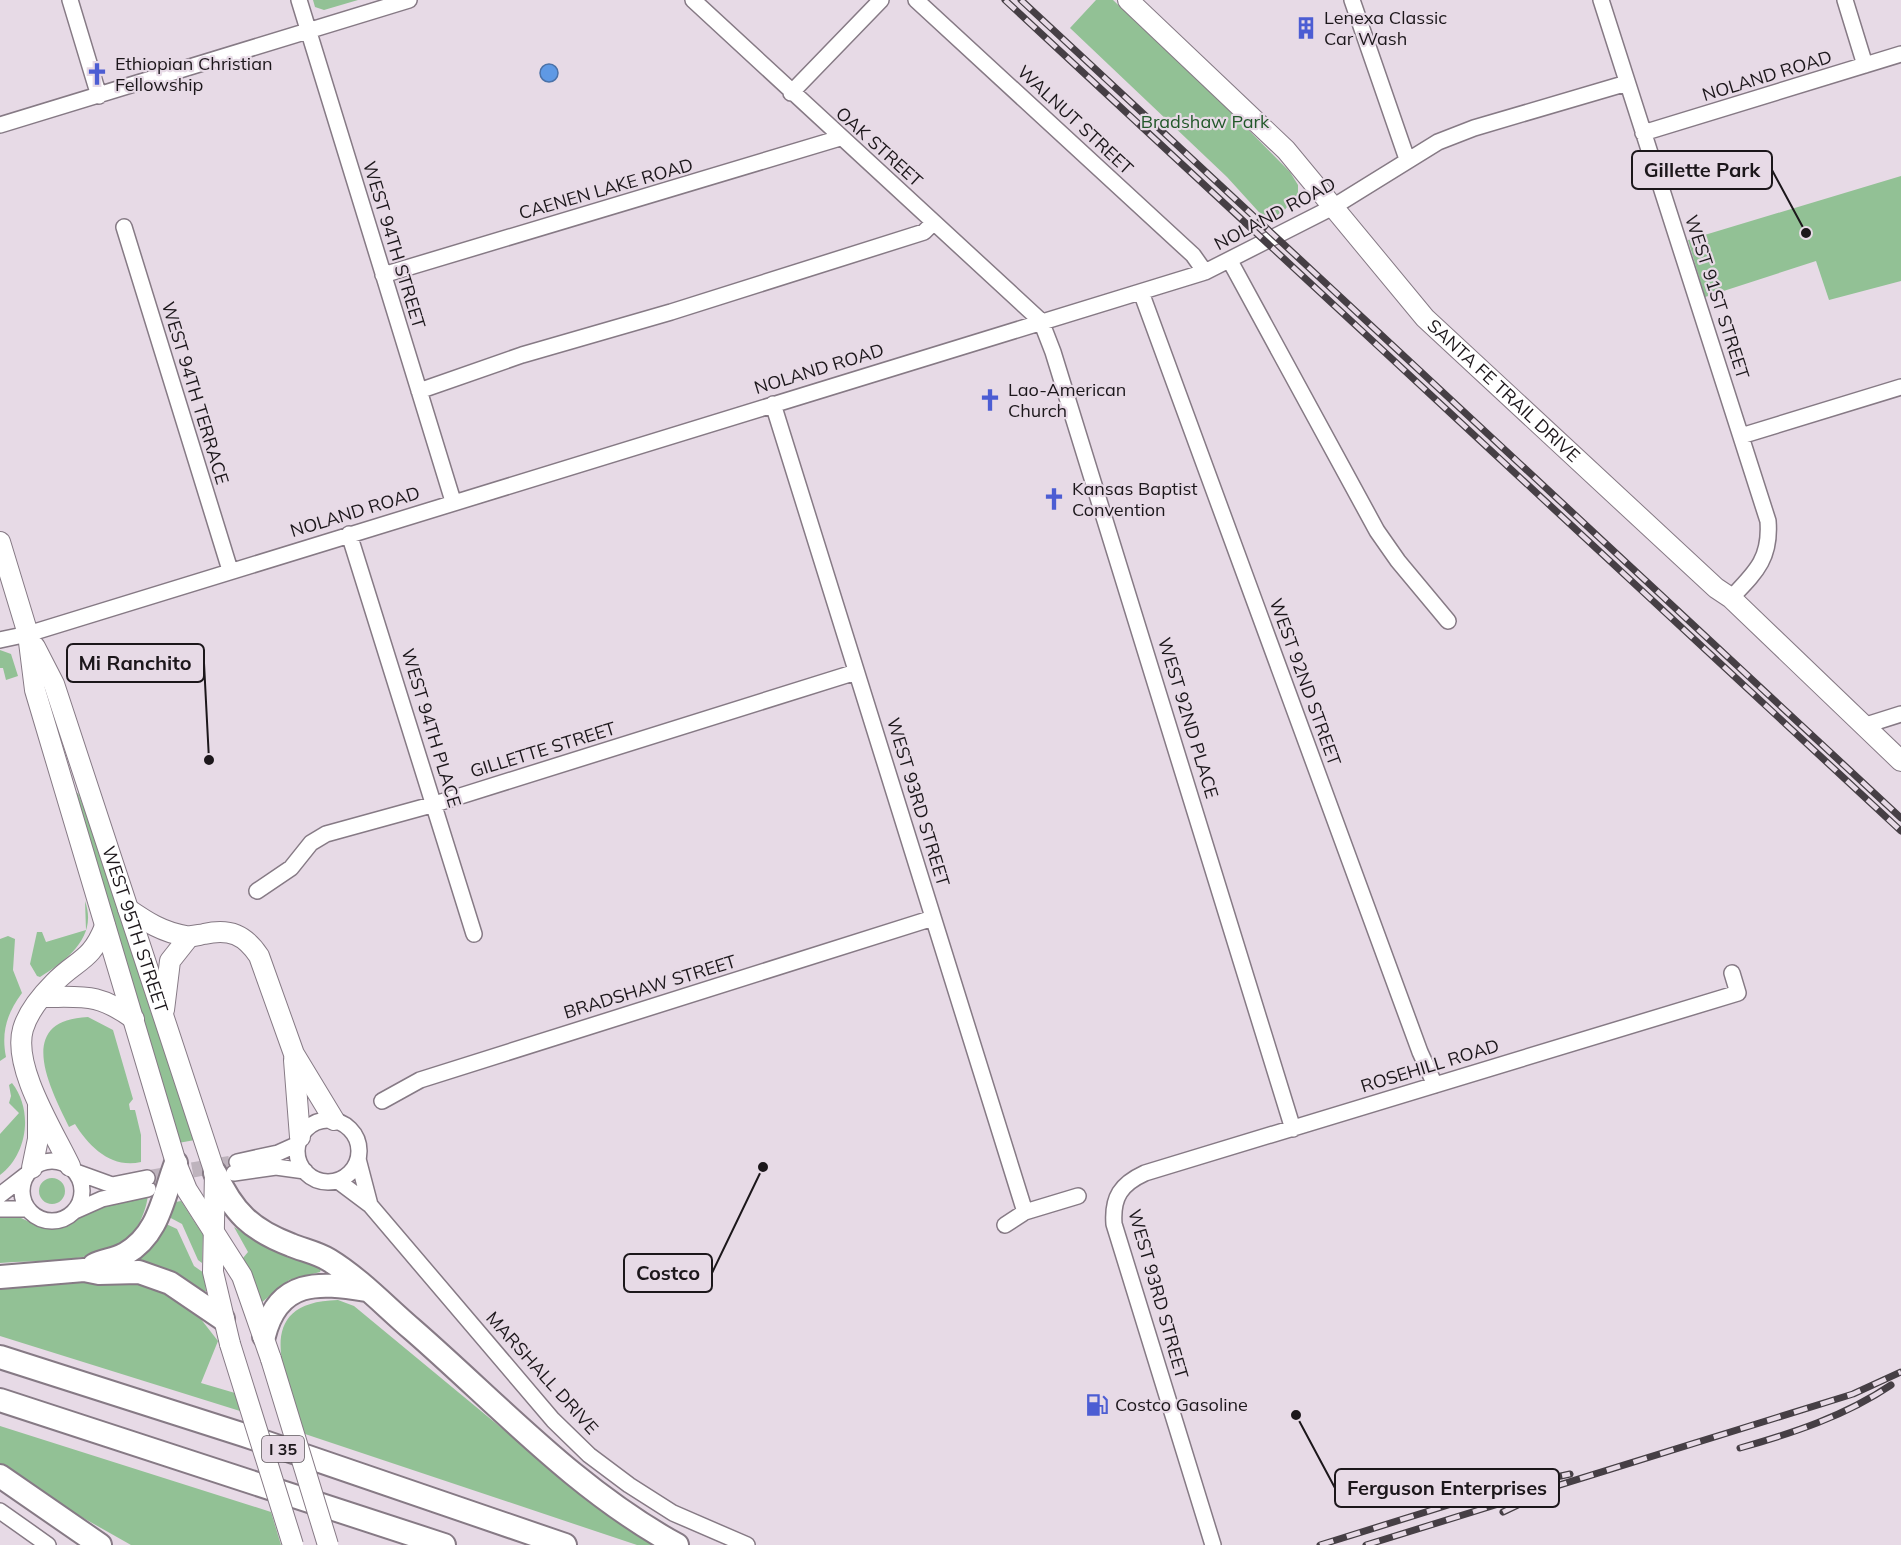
<svg xmlns="http://www.w3.org/2000/svg" width="1901" height="1545" viewBox="0 0 1901 1545" font-family="Mulish,sans-serif">
	<style>
		.green { fill: #92c195 }
		.water { fill: #5f99e4; stroke: #4b72a8; stroke-width: 1.5 }
		.lines { fill: none; stroke-linecap: round; stroke-linejoin: round }
		.minor-tunnel { stroke: #beb3bd; stroke-width: 15; stroke-dasharray: 15 8; stroke-linecap: butt }
		.minor-casing { stroke: #867a85; stroke-width: 18 }
		.major-casing { stroke: #867a85; stroke-width: 22 }
		.highway-casing { stroke: #867a85; stroke-width: 26 }
		.minor { stroke: #fff; stroke-width: 15 }
		.major { stroke: #fff; stroke-width: 20 }
		.highway { stroke: #fff; stroke-width: 22 }
		.rail-casing { stroke: #463f45; stroke-width: 7 }
		.rail { stroke: #e7dae6; stroke-width: 4.5; stroke-dasharray: 14; stroke-linecap: butt }
		.major-bridge-casing { stroke: #867a85; stroke-width: 22; stroke-linecap: butt }
		.major-bridge { stroke: #fff; stroke-width: 20 }
		.labels { text-anchor: middle; stroke-width: 4.5; stroke-linejoin: round; paint-order: stroke }
		.shield { fill: #e7dae6; stroke: #595258; stroke-width: 1.5 }
		.shield-label { font-size: 16px; font-weight: bold; fill: #1c171b }
		.poi-label { font-size: 18px; fill: #1c171b; stroke: #e7dae6; text-anchor: start }
		.street-label { font-size: 18px; fill: #1c171b; stroke: #e7dae6 }
		.park-label { font-size: 18px; fill: #22582a; stroke: #e7dae6 }
		.leader { fill: none; stroke: #1c171b; stroke-width: 2 }
		.callout-dot { fill: #1c171b; stroke: #e7dae6; stroke-width: 2 }
		.callout { fill: #e7dae6; stroke: #1c171b; stroke-width: 2 }
		.callout-label { font-size: 20px; text-anchor: middle; font-weight: bold; fill: #1c171b }
	</style>
	<rect width="100%" height="100%" fill="#e7dae6"/>
	<!-- green -->
	<path class="green" d="M 313,0 L 358,0 L 324,10 L 315,7 Z
		M 1096,0 L 1113,0 L 1220,101 L 1290,172 L 1298,185 L 1298,197 L 1295,196 L 1284,211 L 1267,221 L 1227,177 L 1070,28 Z
		M 1901,176 L 1901,281 L 1829,300 L 1816,261 L 1705,297 L 1688,240 Z
		M 0,650 L 11,654 L 18,676 L 6,680 L 3,668 L 0,668 Z
		M 78,793 L 107,867 L 160,1037 L 195,1140 L 178,1143 L 75,794 Z
		M 85,901 C 98,937 67,960 40,977 L 37,976 L 30,964 L 37,932 L 42,932 L 46,942 L 86,930 Z
		M 8,936 L 15,939 L 13,970 L 22,993 C 7,1013 1,1032 6,1057 L 0,1061 L 0,939 Z
		M 88,1017 L 113,1030 L 133,1099 L 129,1104 L 130,1110 L 135,1110 L 141,1135 L 141,1162 C 112,1169 89,1147 75,1124 L 69,1127 C 50,1088 14,1020 88,1017 Z
		M 12,1083 C 34,1111 27,1155 0,1175 L 0,1134 L 19,1113 L 9,1103 L 11,1096 L 9,1085 Z
		M39 1191a13 13 0 1 1 26 0a13 13 0 1 1-26 0Z
		M 148,1194 C 147,1210 136,1234 124,1243 C 95,1263 35,1260 0,1263 L 0,1214 L 21,1218 L 45,1229 L 61,1228 L 104,1204 Z
		M 181,1201 L 203,1235 L 202,1263 L 198,1260 L 182,1224 L 167,1216 L 170,1203 Z
		M 164,1223 L 177,1229 L 194,1266 L 204,1273 L 206,1291 L 199,1294 L 123,1262 Z
		M 234,1227 L 259,1243 L 322,1266 L 320,1272 L 289,1280 L 261,1303 L 243,1258 L 248,1252 Z
		M 106,1278 L 147,1281 L 193,1309 L 218,1341 L 201,1383 L 235,1393 L 240,1411 L 0,1336 L 0,1287 Z
		M 338,1300 L 354,1306 L 568,1483 L 655,1545 L 637,1545 L 305,1434 C 288,1382 246,1302 338,1300 Z
		M 0,1426 L 271,1512 L 281,1545 L 131,1545 L 55,1502 L 0,1463 Z"/>
	<!-- water -->
	<path class="water" d="M540 73a9 9 0 1 1 18 0a9 9 0 1 1-18 0Z"/>
	<g class="lines">
		<!-- minor-tunnel -->
		<path class="minor-tunnel" d="M 147,1178 L 232,1163"/>
		<!-- minor casing -->
		<g class="minor-casing">
			<path id="minor" d="M 70,0 L 99,96
				M 299,0 L 453,501
				M 693,0 L 1041,321 L 1053,352 L 1293,1129
				M 916,0 L 1193,255 L 1205,272
				M 1352,0 L 1407,159
				M 1601,0 L 1768,521 C 1771,559 1755,573 1731,598
				M 1845,0 L 1865,65
				M 791,93 L 881,0
				M 0,125 L 409,0
				M 1643,133 L 1901,54
				M 124,227 L 230,570
				M 1230,261 L 1377,531 L 1398,561 L 1448,621
				M 383,275 L 840,138
				M 1141,292 L 1420,1052 L 1435,1085
				M 419,391 L 522,355 L 671,312 L 924,232 L 933,223
				M 773,404 L 1025,1212
				M 1741,436 L 1901,387
				M 349,534 L 474,934
				M 0,640 L 28,634 L 1205,272 L 1333,207 L 1438,142 L 1474,128 L 1627,83
				M 1863,726 L 1901,714
				M 257,891 L 291,868 L 311,843 L 326,834 L 435,804 L 856,672
				M 382,1101 L 420,1080 L 933,918
				M297 1151a31 31 0 1 1 62 0a31 31 0 1 1-62 0Z
				M 358,1159 L 370,1205
				M22 1191a30 30 0 1 1 60 0a30 30 0 1 1-60 0Z
				M 237,1162 L 278,1153 L 298,1144
				M 76,1172 L 112,1185 L 147,1178
				M 234,1173 L 276,1167 L 305,1171
				M 338,1181 L 370,1205 L 553,1420 L 589,1455 L 629,1485 L 673,1513 L 747,1545
				M 0,1195 L 26,1175
				M 0,1209 L 27,1209
				M 75,1211 L 102,1199 L 148,1189
				M 1005,1225 L 1025,1212 L 1078,1196
				M 0,1511 L 48,1545
				M 1213,1545 L 1114,1224 C 1112,1197 1121,1184 1145,1173 L 1738,993 L 1732,973"/>
		</g>
		<!-- major casing -->
		<g class="major-casing">
			<g id="major">
				<path id="s1" d="M 1128,0 L 1286,150 L 1425,318 L 1716,588 L 1731,598 L 1901,761"/>
				<path d="M 0,542 L 28,634 L 35,690 L 176,1163 L 187,1190 L 242,1276 L 271,1359"/>
				<path id="s2" d="M 35,647 L 54,684 L 215,1173 L 213,1272 L 230,1344"/>
				<path d="M 128,909 C 147,922 162,932 186,936 C 192,937 198,935 204,934 C 230,928 245,935 259,956 L 294,1054 L 334,1120"/>
				<path d="M 43,997 C 85,997 98,993 134,1019"/>
				<path d="M 164,1010 L 170,961 L 189,937"/>
				<path d="M 294,1060 L 300,1137"/>
				<path d="M 70,1166 C 54,1132 12,1067 23,1029 C 28,1012 42,995 54,983 C 77,959 91,962 105,926"/>
				<path d="M 32,1168 L 38,1139 L 38,1106"/>
			</g>
		</g>
		<!-- highway casing -->
		<g class="highway-casing">
			<path id="highway" d="M 215,1173 C 233,1212 251,1230 291,1245 C 303,1250 318,1253 329,1260 C 360,1279 386,1307 413,1330 C 499,1405 576,1490 677,1545
				M 94,1265 C 103,1260 115,1260 125,1254 C 159,1235 163,1197 176,1163
				M 0,1277 L 84,1270 L 99,1273 L 139,1272 L 170,1283 L 223,1319
				M 264,1336 C 278,1279 319,1282 366,1290
				M 0,1357 L 244,1435 L 565,1545
				M 0,1400 L 444,1545
				M 0,1476 L 100,1545"/>
		</g>
		<!-- minor -->
		<use href="#minor" class="minor"/>
		<!-- major -->
		<use href="#major" class="major"/>
		<!-- highway -->
		<use href="#highway" class="highway"/>
		<!-- rail casing -->
		<g class="rail-casing">
			<path id="rail" d="M 1005,0 L 1901,831
				M 1021,0 L 1901,818
				M 1740,1448 C 1793,1433 1845,1416 1891,1385
				M 1503,1512 L 1524,1502
				M 1320,1545 L 1493,1491 L 1570,1474
				M 1366,1545 L 1853,1394 L 1901,1372"/>
		</g>
		<!-- rail -->
		<use href="#rail" class="rail"/>
		<!-- major-bridge casing -->
		<g class="major-bridge-casing">
			<path id="major-bridge" d="M 230,1344 L 293,1545
				M 271,1359 L 328,1545"/>
		</g>
		<!-- major-bridge -->
		<use href="#major-bridge" class="major-bridge"/>
	</g>
	<!-- icons -->
	<defs>
		<g id="building-bare" transform="scale(1.8)"><path d="M-4-6H4V6H1V3H-1V6H-4ZM-2.5-4.3h1.7v1.8h-1.7ZM.8-4.3h1.7v1.8H.8ZM-2.5-1h1.7V.8h-1.7ZM.8-1h1.7V.8H.8Z" fill="#4c5dd3" stroke="#e7dae6" stroke-width="2.5" paint-order="stroke"/></g>
		<g id="church-bare" transform="scale(1.8)"><path d="M-1.2-6h2.4v3.5h3.3v2.4h-3.3V6h-2.4V-.1h-3.3v-2.4h3.3Z" fill="#4c5dd3" stroke="#e7dae6" stroke-width="2.5" paint-order="stroke"/></g>
		<g id="fuel-bare" transform="scale(1.8)"><path d="M-5.5-6h7V0h2V4h1.3V-2.5L3-4.5l.8-.8L6-3V5H2.5V1h-1V6h-7ZM-4.2-4.7v3.2H.2V-4.7Z" fill="#4c5dd3" stroke="#e7dae6" stroke-width="2.5" paint-order="stroke"/></g>
	</defs>
	<g fill-rule="evenodd">
		<use href="#building-bare" x="1306" y="28"/>
		<use href="#church-bare" x="97" y="74"/>
		<use href="#church-bare" x="990" y="400"/>
		<use href="#church-bare" x="1054" y="499"/>
		<use href="#fuel-bare" x="1097" y="1405"/>
	</g>
	<g class="labels">
		<!-- shield labels -->
		<rect class="shield" x="262" y="1436" width="42" height="26" rx="4.5"/>
		<g class="shield-label">
			<text x="283" y="1455">I 35</text>
		</g>
		<!-- poi labels -->
		<g class="poi-label">
			<text x="1324" y="24">Lenexa Classic<tspan x="1324" dy="21">Car Wash</tspan></text>
			<text x="115" y="70">Ethiopian Christian<tspan x="115" dy="21">Fellowship</tspan></text>
			<text x="1008" y="396">Lao-American<tspan x="1008" dy="21">Church</tspan></text>
			<text x="1072" y="495">Kansas Baptist<tspan x="1072" dy="21">Convention</tspan></text>
			<text x="1115" y="1411">Costco Gasoline</text>
		</g>
		<!-- street labels -->
		<g class="street-label">
			<text transform="translate(1767 76) rotate(-17)" y="6">NOLAND ROAD</text>
			<text transform="translate(1075 120) rotate(43)" y="6">WALNUT STREET</text>
			<text transform="translate(879 147) rotate(42)" y="6">OAK STREET</text>
			<text transform="translate(606 189) rotate(-16)" y="6">CAENEN LAKE ROAD</text>
			<text transform="translate(1275 214) rotate(-28)" y="6">NOLAND ROAD</text>
			<text transform="translate(394 245) rotate(73)" y="6">WEST 94TH STREET</text>
			<text transform="translate(1717 297) rotate(72)" y="6">WEST 91ST STREET</text>
			<text transform="translate(819 369) rotate(-17)" y="6">NOLAND ROAD</text>
			<text dy="6" stroke="none"><textPath href="#s1" startOffset="543">SANTA FE TRAIL DRIVE</textPath></text>
			<text transform="translate(195 393) rotate(73)" y="6">WEST 94TH TERRACE</text>
			<text transform="translate(355 512) rotate(-17)" y="6">NOLAND ROAD</text>
			<text transform="translate(1305 682) rotate(70)" y="6">WEST 92ND STREET</text>
			<text transform="translate(1188 718) rotate(73)" y="6">WEST 92ND PLACE</text>
			<text transform="translate(431 728) rotate(73)" y="6">WEST 94TH PLACE</text>
			<text transform="translate(543 750) rotate(-17)" y="6">GILLETTE STREET</text>
			<text transform="translate(918 802) rotate(73)" y="6">WEST 93RD STREET</text>
			<text dy="6" stroke="none"><textPath href="#s2" startOffset="300">WEST 95TH STREET</textPath></text>
			<text transform="translate(650 987) rotate(-17)" y="6">BRADSHAW STREET</text>
			<text transform="translate(1430 1066) rotate(-17)" y="6">ROSEHILL ROAD</text>
			<text transform="translate(1158 1294) rotate(74)" y="6">WEST 93RD STREET</text>
			<text transform="translate(542 1373) rotate(48)" y="6">MARSHALL DRIVE</text>
		</g>
		<!-- park labels -->
		<g class="park-label">
			<text x="1205" y="128">Bradshaw Park</text>
		</g>
	</g>
	<!-- callouts -->
	<path class="leader" d="M1806 233L1772 170M209 760L204 663M763 1167L712 1273M1296 1415L1335 1488"/>
	<g class="callout-dot">
		<circle cx="1806" cy="233" r="6"/>
		<circle cx="209" cy="760" r="6"/>
		<circle cx="763" cy="1167" r="6"/>
		<circle cx="1296" cy="1415" r="6"/>
	</g>
	<g class="callout">
		<rect x="1632" y="151" width="140" height="38" rx="6"/>
		<rect x="67" y="644" width="137" height="38" rx="6"/>
		<rect x="624" y="1254" width="88" height="38" rx="6"/>
		<rect x="1335" y="1469" width="224" height="38" rx="6"/>
	</g>
	<g class="callout-label">
		<text x="1702" y="177">Gillette Park</text>
		<text x="135" y="670">Mi Ranchito</text>
		<text x="668" y="1280">Costco</text>
		<text x="1447" y="1495">Ferguson Enterprises</text>
	</g>
</svg>
